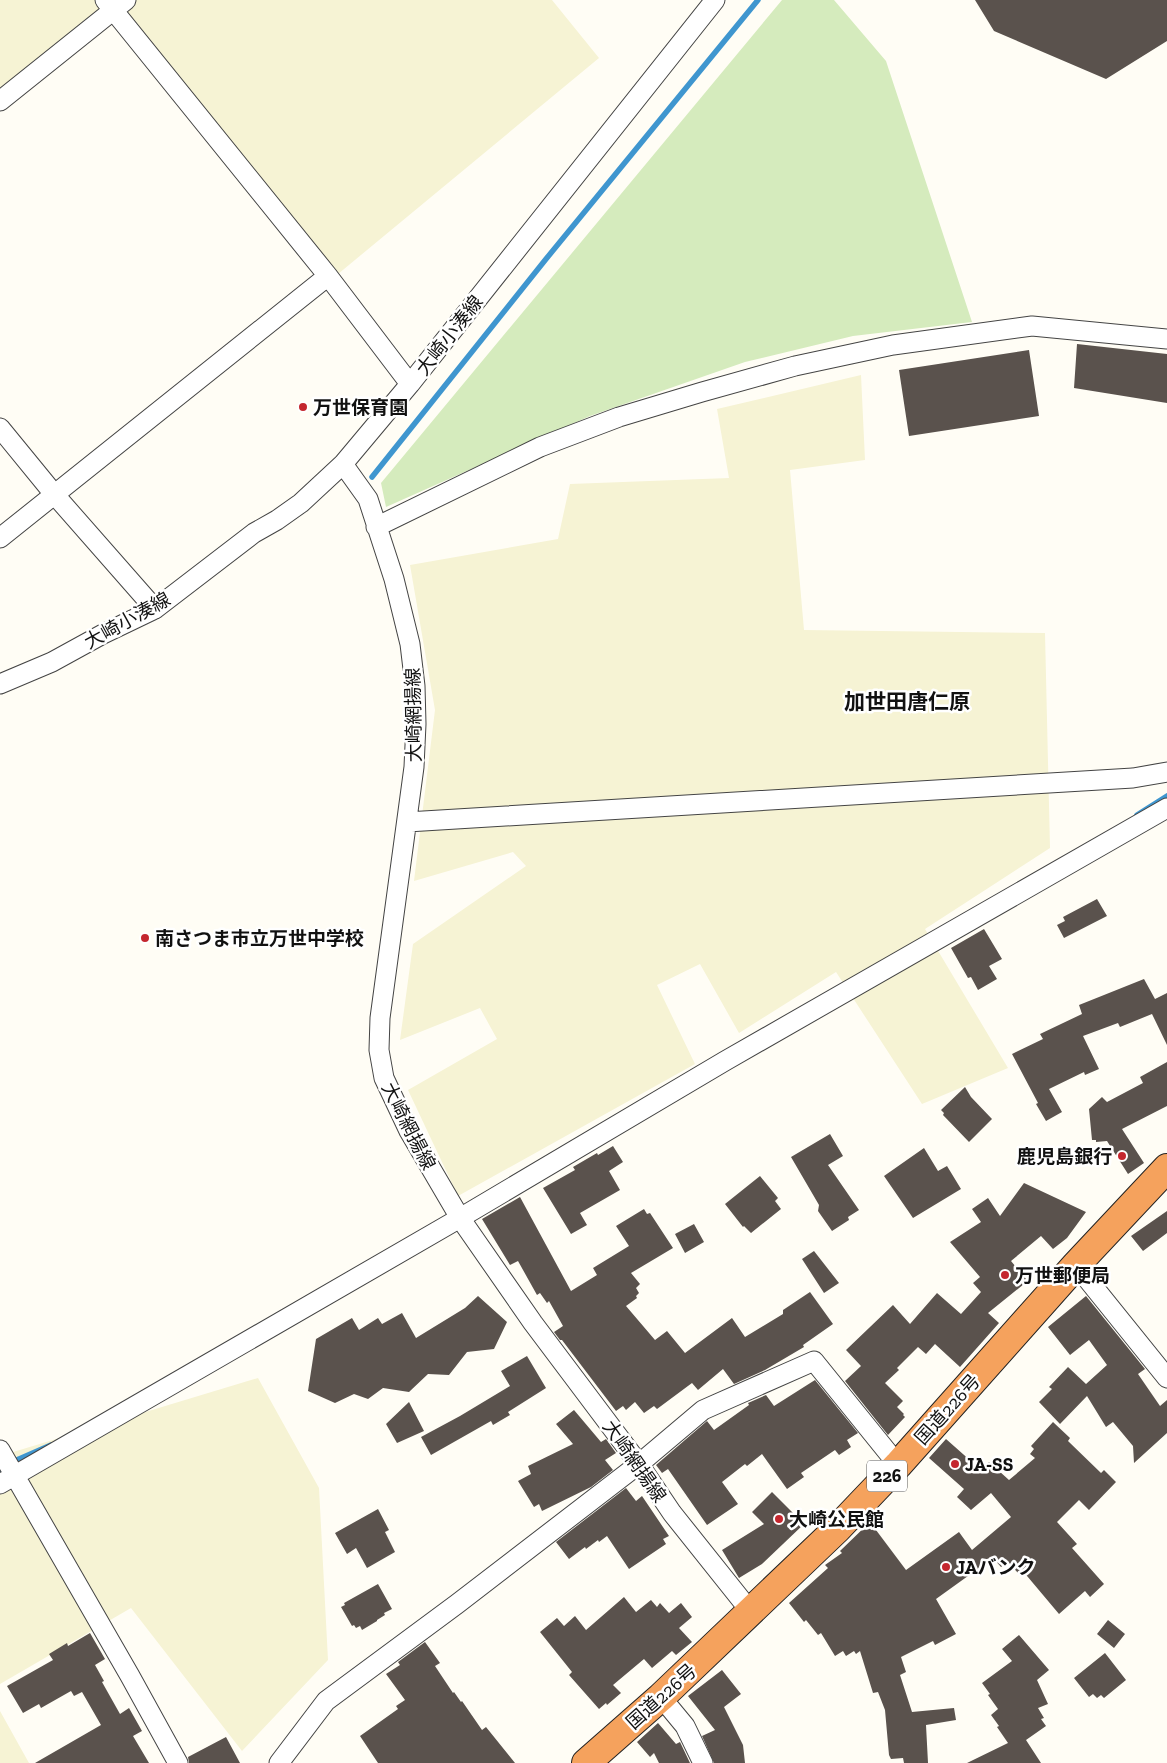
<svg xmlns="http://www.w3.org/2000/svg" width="1167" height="1763" viewBox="0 0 1167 1763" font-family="'Zilla Slab','Noto Sans JP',serif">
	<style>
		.farmland { fill: #f6f3d4 }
		.green { fill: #d5ebbd }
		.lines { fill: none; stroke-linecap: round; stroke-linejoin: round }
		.stream { stroke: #3f96cf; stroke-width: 5.5 }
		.building { fill: #5a524d }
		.minor-casing { stroke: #444; stroke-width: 21 }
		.highway-casing { stroke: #222; stroke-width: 30 }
		.minor { stroke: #fff; stroke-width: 19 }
		.highway { stroke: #f5a25d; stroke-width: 28 }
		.poi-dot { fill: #c4262e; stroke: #fff; stroke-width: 2 }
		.labels { text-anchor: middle; stroke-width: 5; stroke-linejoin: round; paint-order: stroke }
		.shield { fill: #fff; stroke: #585858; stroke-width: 1 }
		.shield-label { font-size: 18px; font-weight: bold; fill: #111 }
		.street-label { font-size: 19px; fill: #111; stroke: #fff }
		.poi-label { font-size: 19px; font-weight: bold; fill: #111; stroke: #fff; text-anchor: start }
		.quarter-label { font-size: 21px; font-weight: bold; fill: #111; stroke: #fff }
	</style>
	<rect width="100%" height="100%" fill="#fffdf5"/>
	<!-- farmland -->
	<path class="farmland" d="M 0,0 L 552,0 L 599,58 L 332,279 L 117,9 L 0,101 Z
		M 861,375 L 865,460 L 790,470 L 804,630 L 1045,633 L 1050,848 L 925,929 L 1008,1068 L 922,1104 L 836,972 L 739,1033 L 700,964 L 657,985 L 695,1064 L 458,1196 L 408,1090 L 497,1039 L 480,1008 L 400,1040 L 413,944 L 526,866 L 513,852 L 414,881 L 435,710 L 410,565 L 558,539 L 570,484 L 729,478 L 717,409 Z
		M 258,1378 L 319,1488 L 328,1660 L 242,1751 L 131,1608 L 0,1684 L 0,1456 Z
		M 0,1711 L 29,1763 L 0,1763 Z"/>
	<!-- green -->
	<path class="green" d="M 782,0 L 834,0 L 886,61 L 972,322 L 853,336 L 745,362 L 590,416 L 386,507 L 381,483 Z"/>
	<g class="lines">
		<!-- stream -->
		<path class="stream" d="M 372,477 L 546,259 L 758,0
			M 1137,815 L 1167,796
			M 0,1470 L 19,1459 L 51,1445"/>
	</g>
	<!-- building -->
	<path class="building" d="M 975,0 L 1167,0 L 1167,41 L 1106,79 L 994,31 Z
		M 1077,344 L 1167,354 L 1167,403 L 1074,388 Z
		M 1029,350 L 1039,416 L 909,436 L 899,370 Z
		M 1097,899 L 1107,916 L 1064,938 L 1057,925 L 1065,921 L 1063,917 Z
		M 984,929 L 1002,959 L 989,966 L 997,979 L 978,990 L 971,977 L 968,978 L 951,948 Z
		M 1144,979 L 1155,999 L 1167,993 L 1167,1045 L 1152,1014 L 1120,1027 L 1118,1023 L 1083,1036 L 1099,1069 L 1085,1075 L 1084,1072 L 1049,1089 L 1062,1112 L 1046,1121 L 1036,1104 L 1038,1103 L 1012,1054 L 1043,1039 L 1040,1034 L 1082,1014 L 1079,1005 Z
		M 1167,1062 L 1167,1106 L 1122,1129 L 1144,1163 L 1128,1174 L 1107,1141 L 1096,1142 L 1096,1140 L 1092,1140 L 1089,1109 L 1102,1097 L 1107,1102 L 1143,1083 L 1140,1077 Z
		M 965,1087 L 971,1097 L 992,1119 L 969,1142 L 943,1115 L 944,1113 L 941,1110 Z
		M 830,1134 L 843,1156 L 828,1165 L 859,1210 L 848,1217 L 849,1220 L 832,1231 L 818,1211 L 819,1205 L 791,1157 Z
		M 613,1146 L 623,1162 L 609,1171 L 620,1190 L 580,1213 L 587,1225 L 571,1234 L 543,1188 L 575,1170 L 573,1167 L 597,1153 L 598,1155 Z
		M 924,1148 L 938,1171 L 947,1166 L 961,1189 L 913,1218 L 884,1176 Z
		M 760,1176 L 778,1198 L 775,1201 L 781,1209 L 751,1233 L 744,1226 L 743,1227 L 725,1204 Z
		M 1024,1183 L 1086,1212 L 1067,1238 L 1053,1249 L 1041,1236 L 1011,1261 L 1026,1279 L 1023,1282 L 1024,1284 L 988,1313 L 999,1323 L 960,1367 L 935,1344 L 926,1354 L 918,1347 L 897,1368 L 899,1370 L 885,1383 L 903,1401 L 897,1407 L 904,1414 L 903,1415 L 905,1417 L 888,1435 L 845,1381 L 861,1366 L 846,1350 L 893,1305 L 910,1324 L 937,1293 L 961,1314 L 981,1292 L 973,1283 L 980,1277 L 950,1242 L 981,1222 L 972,1209 L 988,1198 L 1000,1216 Z
		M 520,1197 L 571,1291 L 597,1275 L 593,1268 L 629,1246 L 616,1226 L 644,1209 L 647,1214 L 650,1213 L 673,1248 L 631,1273 L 640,1284 L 636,1288 L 639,1293 L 636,1296 L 637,1298 L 626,1306 L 655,1340 L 667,1331 L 685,1353 L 732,1318 L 745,1337 L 783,1314 L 783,1310 L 810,1292 L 833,1324 L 803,1345 L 804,1347 L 765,1370 L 734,1384 L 723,1369 L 698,1390 L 692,1383 L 657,1409 L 654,1406 L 644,1413 L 635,1402 L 626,1410 L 623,1406 L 616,1411 L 562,1340 L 560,1340 L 554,1332 L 563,1326 L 549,1301 L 547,1303 L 540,1293 L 537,1295 L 518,1261 L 510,1265 L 482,1219 Z
		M 1167,1211 L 1167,1233 L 1143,1251 L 1131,1236 Z
		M 694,1224 L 704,1242 L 685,1253 L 675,1234 Z
		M 814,1251 L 839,1283 L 824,1293 L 802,1259 Z
		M 478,1296 L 507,1322 L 494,1349 L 467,1352 L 449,1375 L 428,1374 L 409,1392 L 383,1388 L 368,1399 L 354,1394 L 335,1403 L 308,1391 L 316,1339 L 352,1318 L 359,1330 L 378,1318 L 382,1324 L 402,1313 L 416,1338 L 465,1308 Z
		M 1086,1296 L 1145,1369 L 1138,1374 L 1160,1406 L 1167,1400 L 1167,1433 L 1134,1463 L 1133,1446 L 1113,1422 L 1106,1427 L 1087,1396 L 1060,1424 L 1039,1402 L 1052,1389 L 1049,1387 L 1068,1367 L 1086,1384 L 1107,1365 L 1089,1340 L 1070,1355 L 1048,1327 Z
		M 527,1356 L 546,1388 L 508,1412 L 510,1415 L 493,1425 L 491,1421 L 431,1455 L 421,1437 L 460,1416 L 510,1386 L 501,1371 Z
		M 815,1380 L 858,1433 L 847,1440 L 851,1447 L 839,1455 L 835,1450 L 801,1473 L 804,1477 L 787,1489 L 762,1454 L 747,1466 L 745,1464 L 722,1482 L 738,1504 L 707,1525 L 668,1469 L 662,1473 L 656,1465 L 707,1421 L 714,1430 L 749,1405 L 748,1403 L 766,1395 L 774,1406 Z
		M 409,1402 L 424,1431 L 397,1443 L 386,1424 Z
		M 574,1410 L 601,1442 L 606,1439 L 616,1453 L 605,1460 L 613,1470 L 591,1487 L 542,1511 L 539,1504 L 534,1507 L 518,1481 L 531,1474 L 528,1466 L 573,1444 L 556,1424 Z
		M 1053,1422 L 1070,1438 L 1068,1441 L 1101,1473 L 1104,1470 L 1116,1482 L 1089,1510 L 1079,1500 L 1057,1522 L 1077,1544 L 1072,1548 L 1104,1584 L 1090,1597 L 1085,1591 L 1059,1614 L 1022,1570 L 1018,1573 L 1008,1562 L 1001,1567 L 993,1558 L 936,1599 L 956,1634 L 935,1645 L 933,1641 L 901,1657 L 906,1672 L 900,1675 L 912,1712 L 954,1708 L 956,1720 L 926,1725 L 928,1763 L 904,1763 L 903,1758 L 891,1759 L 889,1755 L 885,1710 L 878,1692 L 873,1693 L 860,1651 L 856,1654 L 854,1651 L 846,1656 L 843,1651 L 835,1656 L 821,1633 L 818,1635 L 806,1620 L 804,1622 L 789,1603 L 828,1568 L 825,1565 L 842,1553 L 840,1551 L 870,1522 L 906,1570 L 959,1532 L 972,1550 L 1011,1517 L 991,1493 L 971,1510 L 957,1497 L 964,1489 L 929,1458 L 946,1439 L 981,1470 L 989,1462 L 1009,1480 L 1035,1458 L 1030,1454 L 1034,1449 L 1031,1446 Z
		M 626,1488 L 636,1501 L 642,1496 L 669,1536 L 663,1539 L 666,1544 L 629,1569 L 607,1536 L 599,1542 L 598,1540 L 586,1549 L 585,1547 L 569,1559 L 556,1542 Z
		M 772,1492 L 804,1524 L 762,1564 L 739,1578 L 722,1550 L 764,1524 L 752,1512 Z
		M 378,1509 L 389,1530 L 385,1532 L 395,1552 L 367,1568 L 356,1548 L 347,1554 L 335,1533 Z
		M 378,1584 L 392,1609 L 384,1613 L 385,1615 L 377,1620 L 377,1621 L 362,1630 L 360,1626 L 356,1628 L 354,1625 L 352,1626 L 341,1607 L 345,1605 L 344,1603 Z
		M 624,1597 L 636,1612 L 651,1600 L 657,1607 L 660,1603 L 669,1613 L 681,1603 L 692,1617 L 679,1628 L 692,1642 L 676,1655 L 672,1651 L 652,1668 L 644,1659 L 613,1685 L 621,1693 L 607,1705 L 606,1703 L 599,1709 L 569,1675 L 572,1672 L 540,1632 L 557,1618 L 564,1626 L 575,1616 L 586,1630 Z
		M 1108,1620 L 1125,1634 L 1114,1648 L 1097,1634 Z
		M 90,1633 L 105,1659 L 95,1665 L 104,1681 L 102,1682 L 120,1714 L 129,1708 L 142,1731 L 133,1736 L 149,1763 L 35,1763 L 101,1725 L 82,1692 L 74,1696 L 71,1691 L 41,1708 L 39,1704 L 23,1713 L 7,1686 L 53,1660 L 49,1654 L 67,1643 L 68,1646 Z
		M 1019,1635 L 1049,1670 L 1037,1680 L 1048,1704 L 1038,1708 L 1044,1718 L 1041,1719 L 1046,1726 L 1026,1740 L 1041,1763 L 967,1763 L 1008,1743 L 997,1727 L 999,1726 L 991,1715 L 998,1709 L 988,1695 L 990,1694 L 982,1683 L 1012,1661 L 1002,1649 Z
		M 425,1642 L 440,1663 L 435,1666 L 453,1693 L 454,1692 L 461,1702 L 462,1701 L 482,1730 L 486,1727 L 515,1763 L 378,1763 L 360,1736 L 398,1709 L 396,1706 L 405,1700 L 386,1674 L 400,1665 L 398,1662 Z
		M 1105,1653 L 1126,1680 L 1104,1698 L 1101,1695 L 1097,1698 L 1093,1694 L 1089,1697 L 1074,1678 Z
		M 722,1670 L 741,1694 L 724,1707 L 743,1745 L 745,1763 L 714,1763 L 702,1736 L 715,1730 L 688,1696 Z
		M 658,1723 L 676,1744 L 680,1742 L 690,1763 L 659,1763 L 654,1753 L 650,1757 L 637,1742 Z
		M 226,1737 L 240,1763 L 189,1763 L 188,1757 Z"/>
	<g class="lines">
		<!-- minor casing -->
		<g class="minor-casing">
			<path id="minor" d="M 105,0 L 328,276 L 410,384
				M 0,101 L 126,0
				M 0,428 L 54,494 L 155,609
				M 343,464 L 368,499 L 394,579 L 410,644 L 415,686 L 416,724 L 414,767 L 380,1018 L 379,1050 L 384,1078 L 409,1131 L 460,1218 L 533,1323 L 639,1464 L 672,1513 L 751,1612
				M 376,527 L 540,447 L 619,417 L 702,392 L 795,366 L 893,345 L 1032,326 L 1167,339
				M 0,538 L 328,276
				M 0,684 L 52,662 L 103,634 L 155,609 L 254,533 L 277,520 L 301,503 L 343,464 L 410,384 L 715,0
				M 407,822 L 1133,778 L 1167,772
				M 1076,1265 L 1167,1378
				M 0,1450 L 130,1676 L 178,1763
				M 0,1484 L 460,1218 L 725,1061 L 1167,808
				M 661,1697 L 685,1726 L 703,1763
				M 279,1763 L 326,1701 L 457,1604 L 639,1464 L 703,1410 L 814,1361 L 898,1465"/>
		</g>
		<!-- highway casing -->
		<g class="highway-casing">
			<path id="highway" d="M 586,1763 L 661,1697 L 837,1529 L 898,1465 L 1076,1265 L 1167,1168"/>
		</g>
		<!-- minor -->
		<use href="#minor" class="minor"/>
		<!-- highway -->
		<use href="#highway" class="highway"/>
	</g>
	<!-- markers -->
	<g class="poi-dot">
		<circle cx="303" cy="407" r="5"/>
		<circle cx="145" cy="938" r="5"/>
		<circle cx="1122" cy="1156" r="5"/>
		<circle cx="1005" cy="1275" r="5"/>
		<circle cx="955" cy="1464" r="5"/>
		<circle cx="779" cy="1519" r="5"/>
		<circle cx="946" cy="1567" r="5"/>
	</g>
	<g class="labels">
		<!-- shield labels -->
		<rect class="shield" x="867" y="1460.5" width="40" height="31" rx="4"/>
		<g class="shield-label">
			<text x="887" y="1482">226</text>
		</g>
		<!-- street labels -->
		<g class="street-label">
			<text transform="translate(449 335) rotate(-52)" y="7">大崎小湊線</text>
			<text transform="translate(127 620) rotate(-29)" y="7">大崎小湊線</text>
			<text transform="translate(413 715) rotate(-91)" y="7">大崎網揚線</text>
			<text transform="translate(409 1126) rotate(63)" y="7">大崎網揚線</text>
			<text transform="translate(947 1409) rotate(-48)" y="7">国道226号</text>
			<text transform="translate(635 1461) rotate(55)" y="7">大崎網揚線</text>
			<text transform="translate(661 1696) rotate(-42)" y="7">国道226号</text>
		</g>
		<!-- poi labels -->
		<g class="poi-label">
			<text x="313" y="414">万世保育園</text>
			<text x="155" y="945">南さつま市立万世中学校</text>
			<text x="1112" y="1163" text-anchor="end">鹿児島銀行</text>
			<text x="1015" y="1282">万世郵便局</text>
			<text x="965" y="1471">JA-SS</text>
			<text x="789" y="1526">大崎公民館</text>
			<text x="956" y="1574">JAバンク</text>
		</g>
		<!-- quarter labels -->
		<g class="quarter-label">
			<text x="907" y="709">加世田唐仁原</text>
		</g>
	</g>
</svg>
